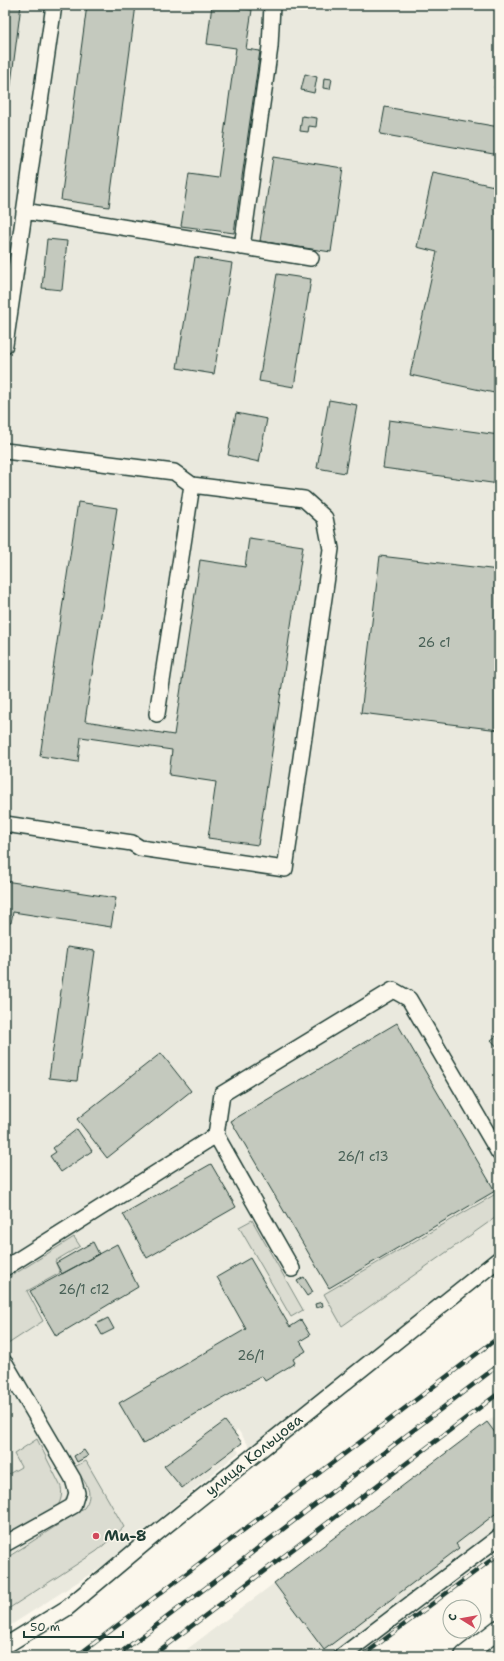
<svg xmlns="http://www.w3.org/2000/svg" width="504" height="1661" viewBox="0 0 504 1661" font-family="'Shantell Sans',sans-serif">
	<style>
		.built { fill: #eae9de }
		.green { fill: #dbdcd1; stroke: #7d8c82 }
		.building { fill: #c4c9be; stroke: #1f3d34 }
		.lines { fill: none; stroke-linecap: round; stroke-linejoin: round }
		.minor-casing { stroke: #1f3d34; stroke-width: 18 }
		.major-casing { stroke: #1f3d34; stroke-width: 21 }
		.minor { stroke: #fbf7ec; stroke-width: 15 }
		.major { stroke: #fbf7ec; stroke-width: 18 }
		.rail-casing { stroke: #1f3d34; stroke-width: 4.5 }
		.rail { stroke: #fbf7ec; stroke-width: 3; stroke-dasharray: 9; stroke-linecap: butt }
		.poi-dot { fill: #d1495b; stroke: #fbf7ec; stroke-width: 1.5 }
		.labels { text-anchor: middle; stroke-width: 3; stroke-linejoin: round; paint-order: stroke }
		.number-label { font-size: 13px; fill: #486056 }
		.street-label { font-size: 15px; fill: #1f3d34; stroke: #fbf7ec }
		.poi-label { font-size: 15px; font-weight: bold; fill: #1f3d34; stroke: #fbf7ec; text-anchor: start }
	</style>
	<rect width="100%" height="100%" fill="#fbf7ec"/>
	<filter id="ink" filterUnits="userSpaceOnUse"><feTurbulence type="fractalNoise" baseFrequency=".025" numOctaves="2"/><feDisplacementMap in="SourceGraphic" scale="8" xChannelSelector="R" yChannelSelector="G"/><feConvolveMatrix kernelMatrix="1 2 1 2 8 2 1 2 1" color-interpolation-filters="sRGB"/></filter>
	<g filter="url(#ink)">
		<!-- built -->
		<path class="built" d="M 5,5 L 499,5 L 499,1248 L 252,1450 L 238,1430 L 228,1438 L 239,1452 L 104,1565 L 5,1629 Z
			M 499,1413 L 499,1548 L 354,1656 L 178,1656 Z"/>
		<!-- green -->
		<path class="green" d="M 499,1192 L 499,1215 L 342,1326 L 324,1294 Z
			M 252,1220 L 303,1310 L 291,1317 L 239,1227 Z
			M 74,1237 L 80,1246 L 55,1261 L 60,1273 L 27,1291 L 43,1321 L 5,1346 L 5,1280 Z
			M 37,1439 L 61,1487 C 63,1497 60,1503 54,1512 L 5,1543 L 5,1476 L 21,1467 L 14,1454 Z
			M 86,1461 L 124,1527 L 97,1551 L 5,1611 L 5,1559 L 84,1508 C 96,1492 84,1481 74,1467 Z"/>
		<!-- building -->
		<path class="building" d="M 5,5 L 21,5 L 8,107 L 5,107 Z
			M 87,5 L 136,5 L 109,207 L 61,200 Z
			M 212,5 L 252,10 L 246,49 L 260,51 L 234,233 L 181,226 L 189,174 L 218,178 L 236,48 L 207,44 Z
			M 499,64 L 499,89 L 494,88 Z
			M 305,74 L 317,77 L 314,93 L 301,90 Z
			M 324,78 L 332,79 L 330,89 L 323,88 Z
			M 385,107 L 499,127 L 499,155 L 380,134 Z
			M 302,116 L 317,118 L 316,127 L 309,126 L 308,132 L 300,131 Z
			M 273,157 L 343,168 L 331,252 L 260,241 Z
			M 433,173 L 499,187 L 499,394 L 410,375 L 437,252 L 417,247 Z
			M 47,239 L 67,241 L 62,290 L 42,288 Z
			M 195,257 L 232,263 L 214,374 L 177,368 Z
			M 277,274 L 311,279 L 294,387 L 259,381 Z
			M 329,400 L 357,405 L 345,473 L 317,468 Z
			M 236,413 L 267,419 L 259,462 L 228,455 Z
			M 389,420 L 499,435 L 499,484 L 383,468 Z
			M 78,502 L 117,508 L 85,721 L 174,735 L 200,560 L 245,567 L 249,538 L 303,546 L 258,845 L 208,838 L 216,782 L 169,775 L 172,750 L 81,737 L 78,762 L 40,756 Z
			M 380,556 L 499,570 L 499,730 L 361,713 Z
			M 5,881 L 116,898 L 111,927 L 13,912 L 11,923 L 5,922 Z
			M 67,947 L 95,951 L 77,1081 L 49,1078 Z
			M 397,1023 L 495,1191 L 329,1288 L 231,1121 Z
			M 499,1034 L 499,1049 L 491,1040 Z
			M 161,1053 L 191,1091 L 107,1158 L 77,1119 Z
			M 77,1129 L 92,1151 L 61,1172 L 50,1156 L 56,1152 L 53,1148 Z
			M 211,1164 L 236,1207 L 147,1258 L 123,1214 Z
			M 93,1242 L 99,1254 L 62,1274 L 56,1263 Z
			M 117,1244 L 138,1287 L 56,1336 L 30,1291 Z
			M 250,1258 L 290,1327 L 301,1320 L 310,1335 L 300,1341 L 306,1351 L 293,1359 L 295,1363 L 265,1381 L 262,1376 L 143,1444 L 119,1403 L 246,1329 L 217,1277 Z
			M 304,1277 L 313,1292 L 307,1296 L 297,1281 Z
			M 322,1302 L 323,1306 L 316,1308 L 315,1304 Z
			M 108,1318 L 114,1329 L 102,1335 L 96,1324 Z
			M 225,1421 L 242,1443 L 182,1488 L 164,1466 Z
			M 487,1422 L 499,1438 L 499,1511 L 456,1544 L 459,1548 L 324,1650 L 274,1583 Z
			M 84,1450 L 88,1456 L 77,1462 L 74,1456 Z"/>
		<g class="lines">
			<!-- minor casing -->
			<g class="minor-casing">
				<path id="minor" d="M 24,211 L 311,258
					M 242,247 L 270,47 L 272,5
					M 5,345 L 54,5
					M 5,451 L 174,472 L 192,485
					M 5,824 L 132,843 L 140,848 L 285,869 L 331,549 L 325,518 L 304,499 L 192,485 L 157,714
					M 216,1135 L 292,1269
					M 5,1268 L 216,1135 L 222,1094 L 393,990 L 409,999 L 499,1153
					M 5,1363 L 73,1479 L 77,1493 L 73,1506 L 5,1544
					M 5,1646 L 67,1608 L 153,1536 L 499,1259
					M 342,1656 L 499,1537"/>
			</g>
			<!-- major casing -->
			<g class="major-casing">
				<path id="major" d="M 464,1656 L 499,1629"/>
			</g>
			<!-- minor -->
			<use href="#minor" class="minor"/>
			<!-- major -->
			<use href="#major" class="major"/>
			<!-- rail casing -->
			<g class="rail-casing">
				<path id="rail" d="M 77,1656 L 499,1337
					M 116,1656 L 499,1365
					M 152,1656 L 499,1393
					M 362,1656 L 499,1554"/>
			</g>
			<!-- rail -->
			<use href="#rail" class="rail"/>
		</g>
	</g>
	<!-- markers -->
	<circle class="poi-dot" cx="96" cy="1536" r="4"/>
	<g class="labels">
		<!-- number labels -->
		<g class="number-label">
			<text x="434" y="647">26 с1</text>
			<text x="363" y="1161">26/1 с13</text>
			<text x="84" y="1294">26/1 с12</text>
			<text x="251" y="1360">26/1</text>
		</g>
		<!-- street labels -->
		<g class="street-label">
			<text transform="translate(254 1455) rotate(-39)" y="5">улица Кольцова</text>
		</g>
		<!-- poi labels -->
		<g class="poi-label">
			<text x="104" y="1541">Ми-8</text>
		</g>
	</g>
	<!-- margin -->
	<rect width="504" height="1661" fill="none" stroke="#fbf7ec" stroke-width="20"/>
	<rect x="10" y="10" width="484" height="1641" fill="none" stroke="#1f3d34" stroke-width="1.5" filter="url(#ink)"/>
	<!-- north arrow -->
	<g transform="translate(462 1619) rotate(281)"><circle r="19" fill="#fbf7ec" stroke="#a3ada2"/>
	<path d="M0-3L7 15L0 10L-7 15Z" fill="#d1495b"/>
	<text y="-6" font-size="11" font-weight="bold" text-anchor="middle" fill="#1f3d34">С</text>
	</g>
	<!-- scale -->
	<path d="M24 1631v6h99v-6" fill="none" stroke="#1f3d34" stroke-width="2"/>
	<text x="30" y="1631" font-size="12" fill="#1f3d34" stroke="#fbf7ec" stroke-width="3" paint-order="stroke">50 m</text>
</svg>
